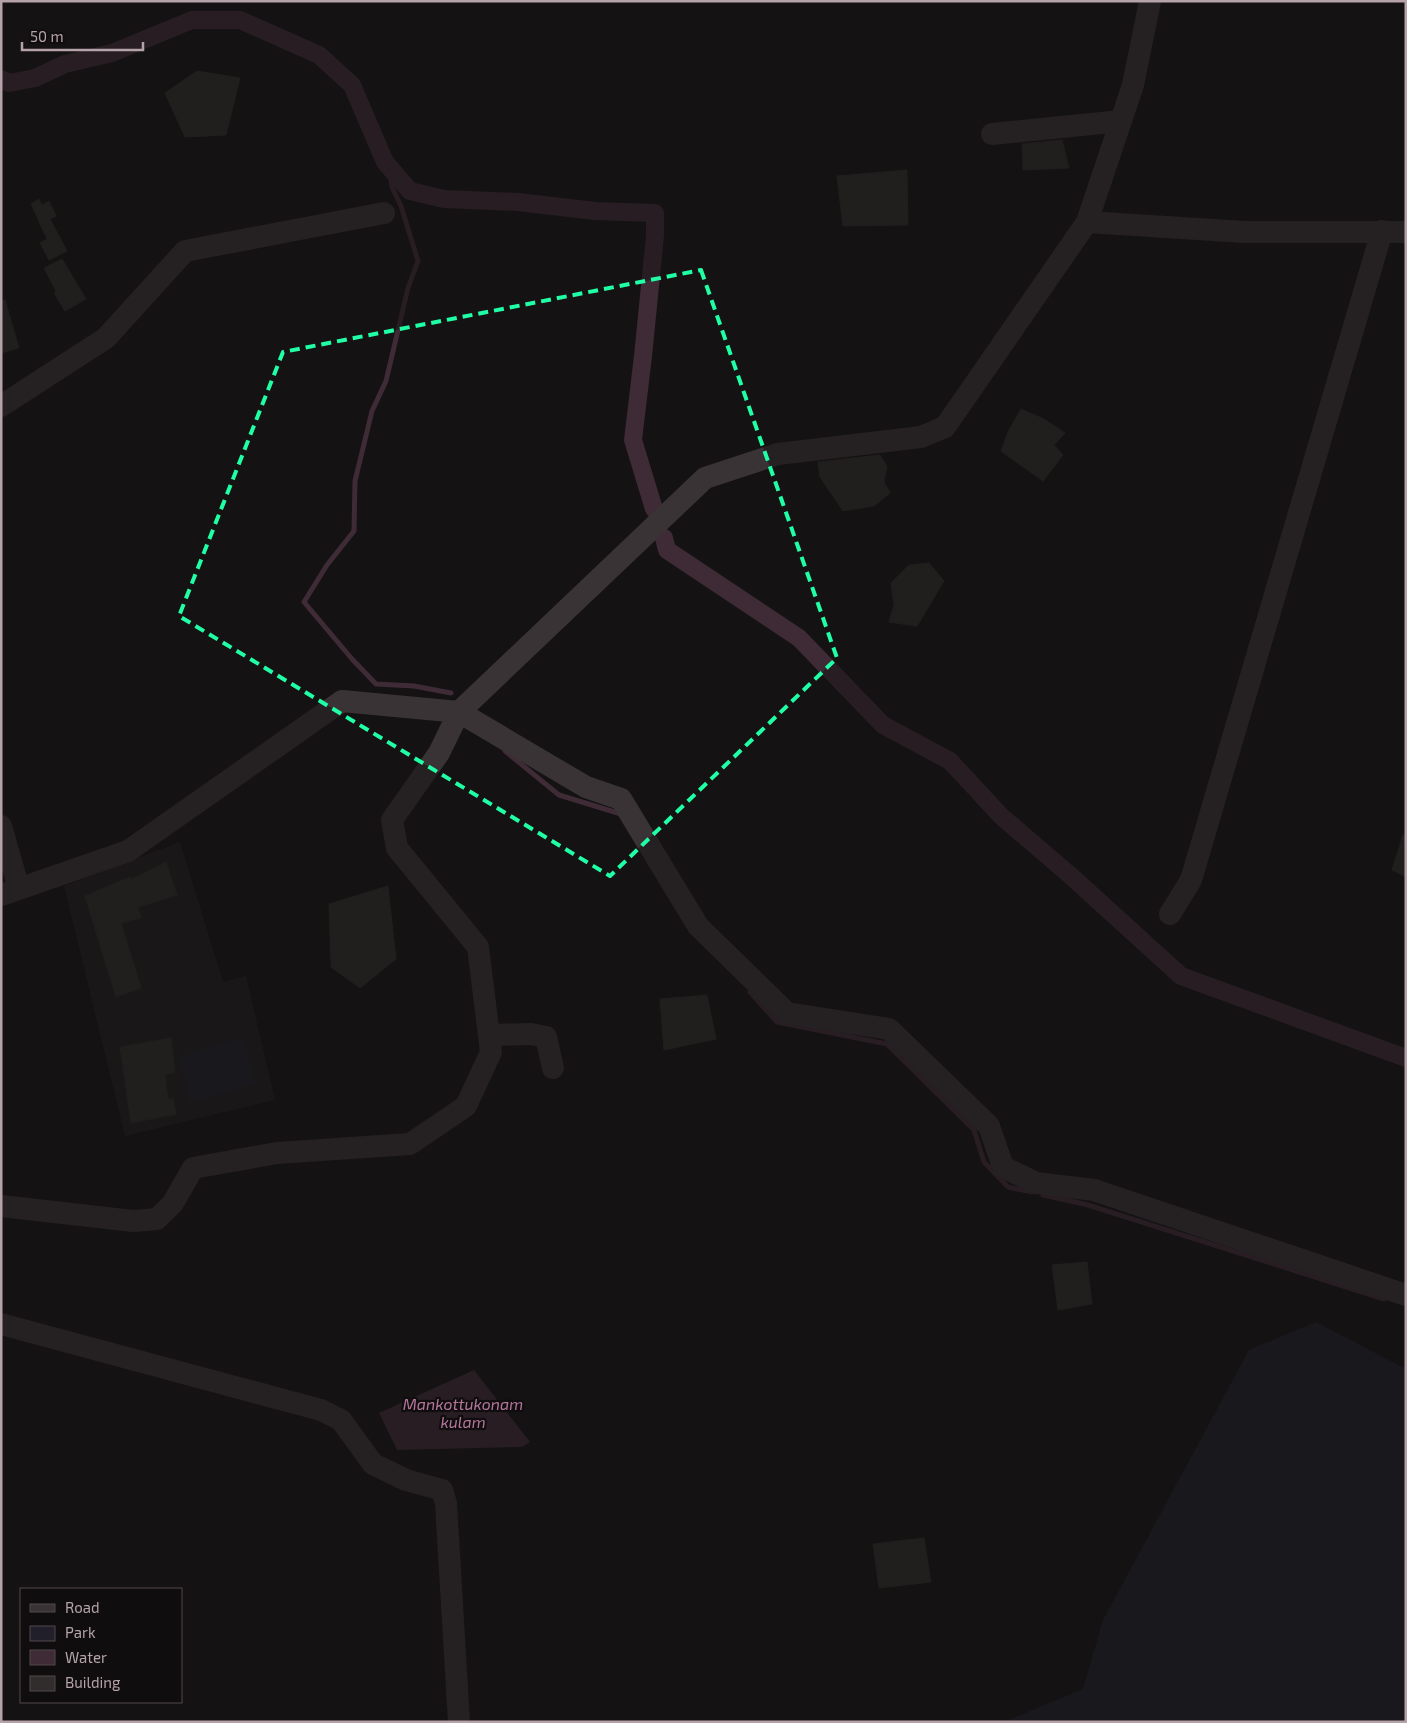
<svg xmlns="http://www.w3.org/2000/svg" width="1407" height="1723" viewBox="0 0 1407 1723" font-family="'Exo 2',sans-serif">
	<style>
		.built { fill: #211e1e }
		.green { fill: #21202a }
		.water { fill: #3e2b36 }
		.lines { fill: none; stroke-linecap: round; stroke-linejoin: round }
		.stream { stroke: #3e2b36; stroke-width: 5 }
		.canal { stroke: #3e2b36; stroke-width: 18 }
		.building { fill: #312d2d; stroke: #302c2c }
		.minor { stroke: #3a3335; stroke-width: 22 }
		.marked { fill: none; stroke: #20ffa6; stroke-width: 4; stroke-dasharray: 10 6; stroke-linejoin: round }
		.labels { text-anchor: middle; stroke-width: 4.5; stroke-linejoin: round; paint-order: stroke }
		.water-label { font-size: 16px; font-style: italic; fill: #b4769b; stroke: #0f0d0e }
	</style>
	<rect width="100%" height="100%" fill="#141212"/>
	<!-- built -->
	<path class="built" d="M 180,842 L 223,982 L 246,976 L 275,1100 L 125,1136 L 64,886 Z"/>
	<!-- green -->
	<path class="green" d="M 244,1037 L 255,1083 L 191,1103 L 179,1057 Z
		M 1316,1322 L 1406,1369 L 1406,1722 L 1004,1722 L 1083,1689 L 1103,1620 L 1249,1350 Z"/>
	<!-- water -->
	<path class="water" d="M 474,1370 L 530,1442 L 522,1447 L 397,1450 L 379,1413 Z"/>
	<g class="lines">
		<!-- stream -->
		<path class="stream" d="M 389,167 L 392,187 L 401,206 L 418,261 L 408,288 L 386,381 L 372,411 L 355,481 L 354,531 L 327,565 L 304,602 L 352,659 L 376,684 L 414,686 L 451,693
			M 505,751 L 559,795 L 621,814
			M 750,992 L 777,1022 L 887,1044 L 974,1130 L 984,1162 L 1008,1187 L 1032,1192
			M 1043,1195 L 1088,1205 L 1384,1299"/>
		<!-- canal -->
		<path class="canal" d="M 1,79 L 9,83 L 35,78 L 65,64 L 112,53 L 192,20 L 240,20 L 319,55 L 352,85 L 385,162 L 410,191 L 444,199 L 518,202 L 595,211 L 655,213 L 655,236 L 643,356 L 633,440 L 654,509
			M 664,538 L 667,550 L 799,638 L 883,725 L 950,761 L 1001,816 L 1071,876 L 1181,976 L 1406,1058"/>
	</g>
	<!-- building -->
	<path class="building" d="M 197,71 L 240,78 L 226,135 L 185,137 L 165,93 Z
		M 1062,140 L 1069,168 L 1023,170 L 1022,144 Z
		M 907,170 L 908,225 L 843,226 L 837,176 Z
		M 39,199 L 42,205 L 49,201 L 56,216 L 50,219 L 67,251 L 49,260 L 40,243 L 47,239 L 31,204 Z
		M 62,259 L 86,299 L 65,311 L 54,293 L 56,291 L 44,268 Z
		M 1,300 L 5,300 L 19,348 L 1,353 Z
		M 1021,409 L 1044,419 L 1065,433 L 1054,445 L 1063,455 L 1043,481 L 1001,451 L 1008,432 Z
		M 880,455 L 887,466 L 884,482 L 890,493 L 874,506 L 843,511 L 820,477 L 818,462 Z
		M 929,563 L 944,581 L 917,626 L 889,622 L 894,605 L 891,583 L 909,565 Z
		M 1403,835 L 1406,836 L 1406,877 L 1392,870 Z
		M 166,862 L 177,895 L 138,907 L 141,918 L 121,923 L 141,988 L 116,997 L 85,896 L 130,877 L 130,880 Z
		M 388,886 L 396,959 L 360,988 L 331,967 L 329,904 Z
		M 707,995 L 716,1039 L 664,1050 L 660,999 Z
		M 171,1038 L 175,1072 L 165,1075 L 168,1100 L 173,1099 L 176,1114 L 131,1123 L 120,1047 Z
		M 1087,1262 L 1092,1304 L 1058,1310 L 1052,1265 Z
		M 924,1538 L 931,1582 L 879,1588 L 873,1544 Z"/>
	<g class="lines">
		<!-- minor -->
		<path class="minor" d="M 992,134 L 1121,121
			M 1087,222 L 1245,232 L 1406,232
			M 1,406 L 106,338 L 185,251 L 384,213
			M 1,826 L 19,889
			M 1,895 L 128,851 L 342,701 L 459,712 L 586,787 L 621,799 L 698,926 L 787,1013 L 889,1029 L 989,1126 L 1003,1167 L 1036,1183 L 1094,1190 L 1406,1295
			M 1170,914 L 1191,880 L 1382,231
			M 489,1035 L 531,1034 L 546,1037 L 553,1068
			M 1,1206 L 133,1221 L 157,1219 L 173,1203 L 193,1168 L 277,1153 L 410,1144 L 466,1106 L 491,1052 L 478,947 L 397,848 L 392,820 L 439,753 L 459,712 L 705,478 L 778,454 L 921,437 L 945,427 L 1087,222 L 1133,85 L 1150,1
			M 1,1324 L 321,1410 L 341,1420 L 373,1464 L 406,1480 L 442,1490 L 446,1503 L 459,1722"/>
	</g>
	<!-- marked area -->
	<path d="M0 0H1407V1723H0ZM 701,270 L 837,658 L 610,876 L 179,616 L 283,352 Z" fill="#141212" fill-opacity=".55" fill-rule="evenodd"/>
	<path class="marked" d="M 701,270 L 837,658 L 610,876 L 179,616 L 283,352 Z"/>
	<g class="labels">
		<!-- water labels -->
		<g class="water-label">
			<text x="463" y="1410">Mankottukonam<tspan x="463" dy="18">kulam</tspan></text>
		</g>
	</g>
	<!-- border -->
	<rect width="1407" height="1723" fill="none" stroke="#b6a3aa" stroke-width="5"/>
	<!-- legend -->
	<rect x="20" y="1588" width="162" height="115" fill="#0f0d0e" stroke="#52494c"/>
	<rect x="30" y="1604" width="25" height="8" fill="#3a3335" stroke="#52494c"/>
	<text x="65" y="1613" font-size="15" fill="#b6a3aa">Road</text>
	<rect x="30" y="1626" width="25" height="15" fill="#21202a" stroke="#52494c"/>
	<text x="65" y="1638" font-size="15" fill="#b6a3aa">Park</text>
	<rect x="30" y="1650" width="25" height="15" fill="#3e2b36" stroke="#52494c"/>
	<text x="65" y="1663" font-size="15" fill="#b6a3aa">Water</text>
	<rect x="30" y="1676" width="25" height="15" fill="#312d2d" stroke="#52494c"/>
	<text x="65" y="1688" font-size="15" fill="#b6a3aa">Building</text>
	<!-- scale -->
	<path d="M22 42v8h121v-8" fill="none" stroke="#b6a3aa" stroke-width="2.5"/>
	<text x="30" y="42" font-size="15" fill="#b6a3aa" stroke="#0f0d0e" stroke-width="4" paint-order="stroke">50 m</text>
</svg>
